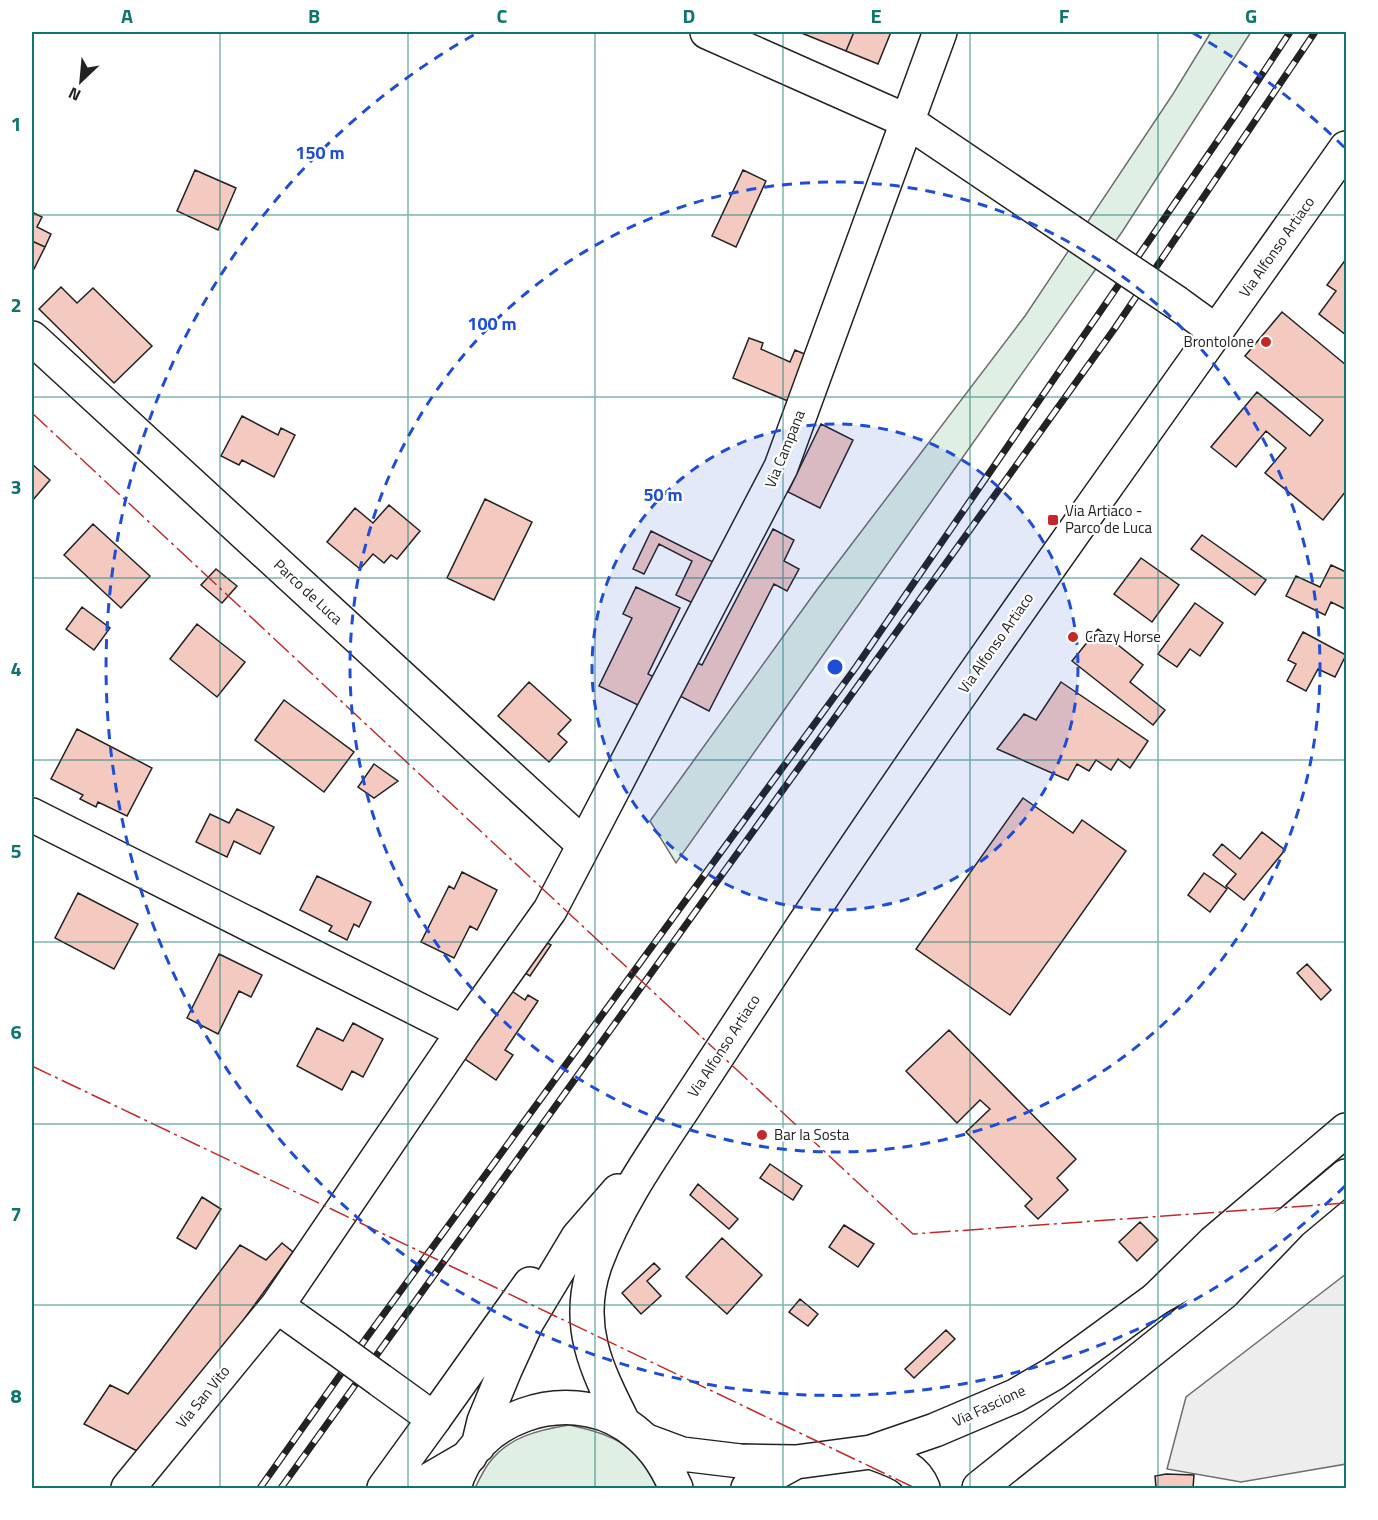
<svg xmlns="http://www.w3.org/2000/svg" width="1378" height="1520" viewBox="0 0 1378 1520" font-family="'Titillium Web',sans-serif">
	<style>
		.green { fill: #e0efe3; stroke: #6f6f6f; stroke-width: 1.5 }
		.parking { fill: #ededed; stroke: #6f6f6f; stroke-width: 1.5 }
		.building { fill: #f3c9c0; stroke: #222; stroke-width: 1.5 }
		.lines { fill: none; stroke-linecap: round; stroke-linejoin: round }
		.minor-casing { stroke: #222; stroke-width: 36 }
		.major-casing { stroke: #222; stroke-width: 36 }
		.highway-casing { stroke: #222; stroke-width: 36 }
		.minor { stroke: #fff; stroke-width: 33 }
		.major { stroke: #fff; stroke-width: 33 }
		.highway { stroke: #fff; stroke-width: 33 }
		.rail-casing { stroke: #222; stroke-width: 7 }
		.rail { stroke: #fff; stroke-width: 4.5; stroke-dasharray: 14; stroke-linecap: butt }
		.minor-bridge-casing { stroke: #222; stroke-width: 36; stroke-linecap: butt }
		.minor-bridge { stroke: #fff; stroke-width: 33 }
		.power { stroke: #c62828; stroke-width: 1.5; stroke-dasharray: 21 4.5 3 4.5; stroke-linecap: butt }
		.grid { fill: none; stroke: #0f766e; stroke-width: 1.5; stroke-opacity: 0.55 }
		.ring { fill: none; stroke: #1d4ed8; stroke-width: 3; stroke-dasharray: 10 8 }
		.poi-dot { fill: #c62828; stroke: #fff; stroke-width: 2 }
		.labels { text-anchor: middle; stroke-width: 4.5; stroke-linejoin: round; paint-order: stroke }
		.street-label { font-size: 15px; fill: #222; stroke: #fff }
		.poi-label { font-size: 15px; fill: #222; stroke: #fff; text-anchor: start }
		.centre { fill: #1d4ed8; stroke: #fff; stroke-width: 3 }
		.ring-label { font-size: 18px; text-anchor: middle; font-weight: bold; fill: #1d4ed8; stroke: #fff; stroke-width: 4.5; stroke-linejoin: round; paint-order: stroke }
		.neatline { fill: none; stroke: #0f766e; stroke-width: 2 }
		.grid-label { font-size: 20px; text-anchor: middle; font-weight: bold; fill: #0f766e }
	</style>
	<rect width="100%" height="100%" fill="#fff"/>
	<!-- green -->
	<path class="green" d="M 1211,32 L 1251,32 L 1122,232 L 676,863 L 650,821 L 816,591 L 1025,316 L 1173,94 Z
		M 569,1425 C 613,1434 638,1445 657,1488 L 475,1488 C 479,1480 483,1471 489,1463 C 508,1437 538,1430 569,1425 Z"/>
	<!-- parking -->
	<path class="parking" d="M 1346,1274 L 1346,1464 L 1241,1482 L 1167,1469 L 1186,1397 Z"/>
	<!-- building -->
	<path class="building" d="M 799,32 L 854,32 L 846,51 Z
		M 854,32 L 891,32 L 878,64 L 846,51 Z
		M 195,170 L 236,188 L 218,230 L 177,211 Z
		M 743,170 L 766,181 L 736,247 L 712,236 Z
		M 32,212 L 42,217 L 37,227 L 51,234 L 45,247 L 32,241 Z
		M 32,241 L 45,247 L 34,269 L 32,268 Z
		M 1346,259 L 1346,335 L 1319,314 L 1336,291 L 1327,285 Z
		M 61,287 L 77,303 L 93,288 L 152,346 L 114,383 L 39,309 Z
		M 1282,312 L 1346,365 L 1346,491 L 1323,520 L 1265,473 L 1286,448 L 1266,431 L 1236,467 L 1211,447 L 1257,392 L 1310,436 L 1323,420 L 1245,356 Z
		M 749,338 L 763,343 L 761,349 L 790,362 L 795,350 L 814,358 L 795,404 L 733,378 Z
		M 242,416 L 278,435 L 281,428 L 295,435 L 274,477 L 242,460 L 239,465 L 221,456 Z
		M 821,424 L 853,440 L 820,508 L 788,492 Z
		M 32,464 L 50,480 L 32,501 Z
		M 485,499 L 532,522 L 494,600 L 447,578 Z
		M 389,505 L 420,531 L 397,559 L 391,555 L 384,563 L 373,554 L 360,569 L 327,542 L 355,508 L 373,523 Z
		M 93,524 L 150,576 L 121,608 L 64,555 Z
		M 773,529 L 794,540 L 784,561 L 799,569 L 787,591 L 774,584 L 709,711 L 678,695 L 695,662 L 702,665 Z
		M 651,531 L 717,564 L 697,605 L 676,595 L 692,561 L 659,544 L 644,574 L 633,569 Z
		M 1202,535 L 1266,580 L 1255,595 L 1191,549 Z
		M 1141,558 L 1179,585 L 1152,622 L 1114,594 Z
		M 1331,565 L 1346,572 L 1345,609 L 1331,602 L 1325,615 L 1286,596 L 1296,576 L 1320,587 Z
		M 216,569 L 237,586 L 222,603 L 201,585 Z
		M 636,587 L 680,608 L 648,674 L 656,678 L 642,707 L 599,686 L 632,618 L 623,614 Z
		M 1195,603 L 1223,623 L 1200,656 L 1190,649 L 1177,667 L 1158,654 Z
		M 82,607 L 110,628 L 94,650 L 66,629 Z
		M 197,624 L 245,662 L 217,697 L 170,659 Z
		M 1098,629 L 1143,665 L 1130,682 L 1165,710 L 1153,725 L 1072,661 Z
		M 1303,632 L 1346,655 L 1335,677 L 1318,669 L 1306,691 L 1287,681 L 1296,664 L 1288,660 Z
		M 529,682 L 571,720 L 558,734 L 567,742 L 549,762 L 498,716 Z
		M 1061,682 L 1148,741 L 1130,768 L 1118,759 L 1111,770 L 1096,760 L 1089,771 L 1077,764 L 1068,780 L 997,749 L 1024,714 L 1036,720 Z
		M 284,700 L 354,752 L 324,792 L 255,740 Z
		M 77,729 L 152,768 L 127,816 L 98,802 L 96,807 L 80,799 L 83,795 L 51,779 Z
		M 374,764 L 398,781 L 374,798 L 358,787 Z
		M 1023,798 L 1073,833 L 1082,820 L 1126,851 L 1010,1015 L 916,949 Z
		M 237,809 L 274,827 L 260,854 L 234,841 L 227,857 L 196,842 L 210,814 L 229,823 Z
		M 1262,832 L 1285,850 L 1244,900 L 1226,886 L 1236,874 L 1213,855 L 1222,844 L 1240,859 Z
		M 462,872 L 497,890 L 477,930 L 470,926 L 454,958 L 421,942 L 449,886 L 454,889 Z
		M 1204,873 L 1227,889 L 1210,912 L 1188,895 Z
		M 317,876 L 371,902 L 359,927 L 354,924 L 347,940 L 329,931 L 332,926 L 300,910 Z
		M 78,893 L 138,924 L 114,969 L 55,938 Z
		M 539,938 L 551,945 L 530,976 L 520,970 Z
		M 219,954 L 262,975 L 251,997 L 239,991 L 218,1034 L 187,1018 Z
		M 1307,964 L 1331,990 L 1321,1000 L 1297,973 Z
		M 506,987 L 525,1000 L 528,995 L 538,1001 L 505,1050 L 513,1055 L 496,1080 L 459,1055 Z
		M 353,1023 L 383,1039 L 363,1077 L 352,1071 L 342,1090 L 297,1066 L 317,1028 L 343,1041 Z
		M 949,1030 L 1076,1159 L 1057,1178 L 1068,1190 L 1038,1219 L 1025,1206 L 1032,1199 L 966,1132 L 990,1109 L 980,1100 L 957,1123 L 906,1071 Z
		M 770,1164 L 802,1186 L 793,1200 L 760,1178 Z
		M 698,1184 L 738,1219 L 729,1229 L 690,1195 Z
		M 202,1197 L 221,1209 L 196,1249 L 177,1238 Z
		M 1140,1222 L 1158,1240 L 1137,1261 L 1119,1242 Z
		M 844,1225 L 874,1244 L 858,1267 L 829,1247 Z
		M 722,1238 L 762,1275 L 727,1314 L 686,1277 Z
		M 282,1243 L 293,1252 L 145,1455 L 84,1424 L 110,1385 L 128,1394 L 240,1245 L 266,1260 Z
		M 654,1263 L 660,1269 L 647,1281 L 661,1296 L 641,1314 L 622,1293 Z
		M 800,1299 L 818,1314 L 808,1326 L 789,1312 Z
		M 946,1330 L 955,1339 L 914,1378 L 905,1369 Z
		M 1166,1474 L 1194,1475 L 1193,1488 L 1156,1488 L 1155,1476 Z"/>
	<g class="lines">
		<!-- minor casing -->
		<g class="minor-casing">
			<path id="minor" d="M 707,32 L 907,121 L 1070,231
				M 1177,303 L 1217,332
				M 32,338 L 584,845
				M 32,815 L 463,1032
				M 336,1348 L 277,1306 L 463,1032 L 550,910 L 584,845 L 781,467 L 940,32
				M 380,1380 L 434,1419 L 384,1488
				M 128,1488 L 277,1306
				M 415,1488 L 470,1456"/>
		</g>
		<!-- major casing -->
		<g class="major-casing">
			<path id="major" d="M 434,1419 L 530,1284
				M 624,1424 C 597,1370 574,1326 595,1265 C 615,1210 649,1160 681,1112 C 716,1059 750,1006 785,953 C 965,680 1158,415 1346,148
				M 647,1441 L 682,1454 L 740,1461 L 796,1462 L 871,1452 L 935,1430 L 1015,1396 L 1053,1374 L 1156,1299 L 1291,1222
				M 478,1446 L 484,1421 L 505,1370 L 527,1322 L 578,1237 L 618,1191
				M 871,1452 C 892,1460 915,1466 923,1488
				M 454,1488 C 472,1417 566,1385 626,1425 C 651,1442 664,1461 676,1488
				M 748,1488 L 792,1464
				M 979,1488 L 1223,1293 L 1291,1222 L 1346,1176"/>
		</g>
		<!-- highway casing -->
		<g class="highway-casing">
			<path id="highway" d="M 1156,1299 L 1214,1242 L 1346,1130"/>
		</g>
		<!-- minor -->
		<use href="#minor" class="minor"/>
		<!-- major -->
		<use href="#major" class="major"/>
		<!-- highway -->
		<use href="#highway" class="highway"/>
		<!-- rail casing -->
		<g class="rail-casing">
			<path id="rail" d="M 260,1488 L 367,1337 L 856,667 L 1236,114 L 1290,32
				M 281,1488 L 1115,328 L 1315,32"/>
		</g>
		<!-- rail -->
		<use href="#rail" class="rail"/>
		<!-- minor-bridge casing -->
		<g class="minor-bridge-casing">
			<path id="minor-bridge" d="M 1070,231 L 1177,303
				M 336,1348 L 380,1380"/>
		</g>
		<!-- minor-bridge -->
		<use href="#minor-bridge" class="minor-bridge"/>
		<!-- power -->
		<path class="power" d="M 32,413 L 913,1234 L 1346,1203
			M 32,1066 L 915,1488"/>
	</g>
	<!-- grid -->
	<path class="grid" d="M 220,32 L 220,1488M 408,32 L 408,1488M 595,32 L 595,1488M 783,32 L 783,1488M 970,32 L 970,1488M 1158,32 L 1158,1488M 32,215 L 1346,215M 32,397 L 1346,397M 32,578 L 1346,578M 32,760 L 1346,760M 32,942 L 1346,942M 32,1124 L 1346,1124M 32,1305 L 1346,1305"/>
	<!-- distance rings -->
	<circle cx="835" cy="667" r="243" fill="#1d4ed8" fill-opacity=".12"/>
	<g class="ring">
		<circle cx="835" cy="667" r="243"/>
		<circle cx="835" cy="667" r="485"/>
		<path d="M1345 1186A728 728 0 1 1 477 33M1193 33A728 728 0 0 1 1345 148"/>
	</g>
	<!-- markers -->
	<g class="poi-dot">
		<circle cx="1266" cy="342" r="6"/>
		<rect x="1047" y="514" width="12" height="12" rx="3"/>
		<circle cx="1073" cy="637" r="6"/>
		<circle cx="762" cy="1135" r="6"/>
	</g>
	<g class="labels">
		<!-- street labels -->
		<g class="street-label">
			<text transform="translate(1277 247) rotate(-55)" y="5">Via Alfonso Artiaco</text>
			<text transform="translate(785 449) rotate(-68)" y="5">Via Campana</text>
			<text transform="translate(308 592) rotate(43)" y="5">Parco de Luca</text>
			<text transform="translate(996 643) rotate(-55)" y="5">Via Alfonso Artiaco</text>
			<text transform="translate(724 1046) rotate(-57)" y="5">Via Alfonso Artiaco</text>
			<text transform="translate(203 1397) rotate(-51)" y="5">Via San Vito</text>
			<text transform="translate(989 1406) rotate(-25)" y="5">Via Fascione</text>
		</g>
		<!-- poi labels -->
		<g class="poi-label">
			<text x="1254" y="347" text-anchor="end">Brontolone</text>
			<text x="1065" y="516">Via Artiaco -<tspan x="1065" dy="17">Parco de Luca</tspan></text>
			<text x="1085" y="642">Crazy Horse</text>
			<text x="774" y="1140">Bar la Sosta</text>
		</g>
	</g>
	<circle cx="835" cy="667" r="9" class="centre"/>
	<g class="ring-label">
		<text x="320" y="159">150 m</text>
		<text x="492" y="330">100 m</text>
		<text x="663" y="501">50 m</text>
	</g>
	<!-- border -->
	<rect width="1378" height="1520" fill="none" stroke="#ffffff" stroke-width="66"/>
	<!-- north arrow -->
	<g transform="translate(81 81) rotate(206)" stroke="#ffffff" stroke-width="4.5" paint-order="stroke">
	<path d="M0-4.5L10 22L0 15L-10 22Z" fill="#222222"/>
	<text y="-9" font-size="16" font-weight="bold" text-anchor="middle" fill="#222222">N</text>
	</g>
	<rect x="33" y="33" width="1312" height="1454" class="neatline"/>
	<g class="grid-label">
		<text x="127" y="23">A</text>
		<text x="314" y="23">B</text>
		<text x="502" y="23">C</text>
		<text x="689" y="23">D</text>
		<text x="876" y="23">E</text>
		<text x="1064" y="23">F</text>
		<text x="1251" y="23">G</text>
		<text x="16" y="131">1</text>
		<text x="16" y="312">2</text>
		<text x="16" y="494">3</text>
		<text x="16" y="676">4</text>
		<text x="16" y="858">5</text>
		<text x="16" y="1039">6</text>
		<text x="16" y="1221">7</text>
		<text x="16" y="1403">8</text>
	</g>
</svg>
